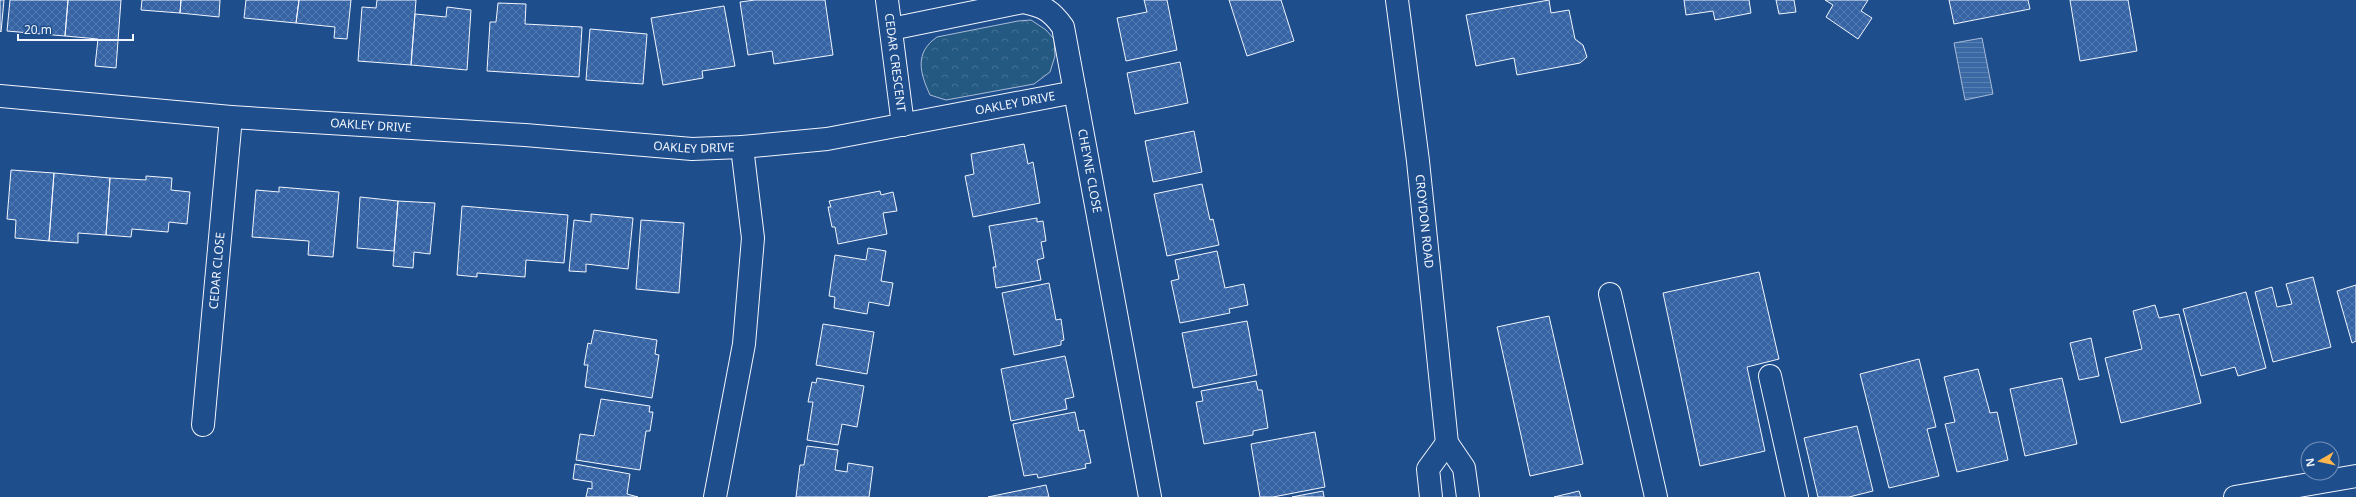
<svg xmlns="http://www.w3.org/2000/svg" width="2356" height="497" viewBox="0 0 2356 497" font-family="'Noto Sans',sans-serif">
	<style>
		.park { fill: url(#park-crowns); stroke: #a8bbd7 }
		.water { fill: url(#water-rules); stroke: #a8bbd7 }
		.building { fill: url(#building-cross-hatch); stroke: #f2f6ff }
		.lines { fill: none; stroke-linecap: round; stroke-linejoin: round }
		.minor-casing { stroke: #f2f6ff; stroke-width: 24 }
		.major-casing { stroke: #f2f6ff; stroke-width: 24 }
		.highway-casing { stroke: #f2f6ff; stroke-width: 24 }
		.minor { stroke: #1f4e8c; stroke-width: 22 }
		.major { stroke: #1f4e8c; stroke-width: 22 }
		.highway { stroke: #1f4e8c; stroke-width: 22 }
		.labels { text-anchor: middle; stroke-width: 3; stroke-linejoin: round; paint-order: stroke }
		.street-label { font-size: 12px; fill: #f2f6ff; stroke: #1f4e8c }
	</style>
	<defs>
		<pattern id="park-crowns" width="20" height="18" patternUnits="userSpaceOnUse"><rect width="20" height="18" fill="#245a82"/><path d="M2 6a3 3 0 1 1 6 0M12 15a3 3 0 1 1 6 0" fill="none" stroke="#447295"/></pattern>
		<pattern id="water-rules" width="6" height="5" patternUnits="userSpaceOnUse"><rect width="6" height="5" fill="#3b69a3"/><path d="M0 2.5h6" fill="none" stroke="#587fb1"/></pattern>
		<pattern id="building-cross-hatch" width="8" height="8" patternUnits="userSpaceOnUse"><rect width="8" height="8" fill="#3563a3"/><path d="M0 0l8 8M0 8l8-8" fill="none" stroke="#537ab1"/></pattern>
	</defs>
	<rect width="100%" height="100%" fill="#1f4e8c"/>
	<!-- park -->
	<path class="park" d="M 1031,20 L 1046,30 L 1054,39 L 1055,56 L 1050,72 L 1034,84 L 946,100 L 930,95 C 920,73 914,53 937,37 L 1018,21 Z"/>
	<!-- water -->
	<path class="water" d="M 1982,38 L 1993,94 L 1965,100 L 1954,43 Z"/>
	<!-- building -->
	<path class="building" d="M 0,0 L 4,0 L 1,32 L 0,31 Z
		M 10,0 L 68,0 L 65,36 L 7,31 Z
		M 68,0 L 121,0 L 116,68 L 95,66 L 98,39 L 65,36 Z
		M 142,0 L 181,0 L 180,13 L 141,10 Z
		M 181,0 L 220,0 L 219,17 L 180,13 Z
		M 246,0 L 299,0 L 296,23 L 244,18 Z
		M 299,0 L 351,0 L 347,39 L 334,38 L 335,27 L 296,23 Z
		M 377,0 L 416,0 L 411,65 L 358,61 L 362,7 L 376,8 Z
		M 755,0 L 825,0 L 833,55 L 774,64 L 772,51 L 748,55 L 740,2 Z
		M 1144,0 L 1167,0 L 1177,50 L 1126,61 L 1117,18 L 1147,12 Z
		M 1229,0 L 1281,0 L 1294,41 L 1247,56 Z
		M 1549,0 L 1551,13 L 1569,10 L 1575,39 L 1583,45 L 1587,57 L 1580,63 L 1517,75 L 1514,58 L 1476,66 L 1466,15 Z
		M 1684,0 L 1749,0 L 1751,13 L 1715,20 L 1713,11 L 1686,15 Z
		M 1776,0 L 1794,0 L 1796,12 L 1779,14 Z
		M 1825,0 L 1868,0 L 1861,11 L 1872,18 L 1858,39 L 1826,17 L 1833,5 Z
		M 1949,0 L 2028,0 L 2030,9 L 1954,24 Z
		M 2070,0 L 2128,0 L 2137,51 L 2080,61 Z
		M 498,3 L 526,4 L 525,24 L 582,27 L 579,77 L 487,71 L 490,22 L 496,22 Z
		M 724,6 L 735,66 L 702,71 L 703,78 L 663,85 L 651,18 Z
		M 447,7 L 471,10 L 467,70 L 411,65 L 415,14 L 446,17 Z
		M 590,29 L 647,34 L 643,84 L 586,80 Z
		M 1180,62 L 1188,103 L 1135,114 L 1127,73 Z
		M 1194,131 L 1202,172 L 1153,182 L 1145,141 Z
		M 1024,144 L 1028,164 L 1033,162 L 1040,203 L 973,217 L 965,176 L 974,174 L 971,154 Z
		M 11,170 L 54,173 L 49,241 L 15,238 L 16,220 L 7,219 Z
		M 54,173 L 110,178 L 106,235 L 78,233 L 78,243 L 49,241 Z
		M 146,176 L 172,178 L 171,190 L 190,192 L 187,224 L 169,222 L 168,232 L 132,229 L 131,237 L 106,235 L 110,178 L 146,180 Z
		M 1202,184 L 1210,220 L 1213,219 L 1219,245 L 1167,256 L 1154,194 Z
		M 279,187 L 339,192 L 333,257 L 308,255 L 309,241 L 252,237 L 256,190 L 279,192 Z
		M 880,191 L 881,195 L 893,192 L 897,211 L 883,213 L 887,234 L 838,244 L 835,227 L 832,227 L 828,207 L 831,207 L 829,201 Z
		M 360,197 L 398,201 L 394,251 L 357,248 Z
		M 398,201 L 435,203 L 430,254 L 414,252 L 413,268 L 393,266 Z
		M 462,206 L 568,215 L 564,263 L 526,260 L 525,277 L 477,273 L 477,277 L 457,275 Z
		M 591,214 L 633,218 L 628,269 L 586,264 L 586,272 L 569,271 L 574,220 L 591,222 Z
		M 1037,218 L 1037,222 L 1043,221 L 1046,241 L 1041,242 L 1044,258 L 1037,260 L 1041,280 L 996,288 L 993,267 L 996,267 L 989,226 Z
		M 641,220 L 684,223 L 679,293 L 636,289 Z
		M 868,248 L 886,251 L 881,281 L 893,283 L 889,306 L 869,302 L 867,314 L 834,308 L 835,297 L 829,296 L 835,255 L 866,260 Z
		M 1217,251 L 1225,288 L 1244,284 L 1248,305 L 1229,309 L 1230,313 L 1180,323 L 1171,281 L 1179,279 L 1175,260 Z
		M 1759,272 L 1779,359 L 1747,367 L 1765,451 L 1700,466 L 1663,293 Z
		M 2313,277 L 2331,347 L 2273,362 L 2255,292 L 2272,287 L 2277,307 L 2292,304 L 2286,284 Z
		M 1049,283 L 1056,320 L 1061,319 L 1064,340 L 1061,341 L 1061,345 L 1014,355 L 1002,293 Z
		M 2356,285 L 2356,341 L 2352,343 L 2337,291 Z
		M 2246,292 L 2266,368 L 2238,376 L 2235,367 L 2201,376 L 2183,309 Z
		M 2155,305 L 2159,318 L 2179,314 L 2201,403 L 2121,423 L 2105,358 L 2142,349 L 2133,311 Z
		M 1549,316 L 1583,464 L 1530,476 L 1497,327 Z
		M 1247,321 L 1257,375 L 1193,388 L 1182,333 Z
		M 823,324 L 874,332 L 867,374 L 816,365 Z
		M 594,330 L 657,340 L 655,354 L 659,355 L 652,398 L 585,387 L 588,365 L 584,365 L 588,343 L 591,344 Z
		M 2091,338 L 2099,376 L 2079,380 L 2070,343 Z
		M 1065,356 L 1074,397 L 1065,399 L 1067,409 L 1011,421 L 1001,369 Z
		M 1919,359 L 1936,427 L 1927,429 L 1939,476 L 1889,488 L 1860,374 Z
		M 1978,369 L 1990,413 L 1997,412 L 2008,460 L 1957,472 L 1945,424 L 1955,422 L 1944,377 Z
		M 817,378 L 864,386 L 857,427 L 842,424 L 838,445 L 807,440 L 813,402 L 808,402 L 812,382 L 816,383 Z
		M 2062,378 L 2077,444 L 2025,456 L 2010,389 Z
		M 1256,381 L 1258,390 L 1262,390 L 1268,428 L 1253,431 L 1253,435 L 1204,444 L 1196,402 L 1203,401 L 1201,391 Z
		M 601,399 L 650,406 L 649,412 L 653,412 L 650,431 L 646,431 L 640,470 L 576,460 L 580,434 L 594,436 Z
		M 1075,412 L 1079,431 L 1084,430 L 1091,463 L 1085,464 L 1086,468 L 1038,478 L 1037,474 L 1024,476 L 1013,424 Z
		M 1857,426 L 1873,491 L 1849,497 L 1818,497 L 1804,438 Z
		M 1315,432 L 1325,487 L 1273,497 L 1260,497 L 1251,444 Z
		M 807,446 L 838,450 L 835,470 L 847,472 L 848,463 L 873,467 L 869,497 L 796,497 L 800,465 L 804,465 Z
		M 575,464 L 630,474 L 627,494 L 638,497 L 586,497 L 588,488 L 592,489 L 592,482 L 573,479 Z
		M 1046,485 L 1049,497 L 988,497 Z
		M 1323,491 L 1324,497 L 1292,497 Z
		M 1579,491 L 1581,497 L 1554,497 Z"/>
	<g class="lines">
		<!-- minor casing -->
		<g class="minor-casing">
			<g id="minor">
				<path id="s1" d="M 887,0 L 903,125"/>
				<path id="s2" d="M 891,29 L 1023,2 C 1043,6 1051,10 1063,27 L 1150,497"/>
				<path id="s3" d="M 0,96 L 231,117 L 525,135 L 692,149 L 742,147 L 827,139 L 1075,92"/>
				<path d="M 1610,294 L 1656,497"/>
				<path d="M 1770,376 L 1797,497"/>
				<path id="s4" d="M 203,425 L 231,117"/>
				<path d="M 715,497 L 744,344 L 753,238 L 742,147"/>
			</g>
		</g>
		<!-- major casing -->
		<g class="major-casing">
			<path id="major" d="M 2235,497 L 2356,476"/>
		</g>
		<!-- highway casing -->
		<g class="highway-casing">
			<g id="highway">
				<path id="s5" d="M 1397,0 L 1418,161 L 1447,443 L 1464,468 L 1468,497"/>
				<path d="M 1431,497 L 1428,469 L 1447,443"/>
			</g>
		</g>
		<!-- minor -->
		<use href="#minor" class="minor"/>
		<!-- major -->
		<use href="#major" class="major"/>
		<!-- highway -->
		<use href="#highway" class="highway"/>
	</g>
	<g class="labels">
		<!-- street labels -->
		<g class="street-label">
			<text dy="4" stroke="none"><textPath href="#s1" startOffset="63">CEDAR CRESCENT</textPath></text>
			<text dy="4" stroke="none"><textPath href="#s3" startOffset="1021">OAKLEY DRIVE</textPath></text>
			<text dy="4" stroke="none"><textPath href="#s3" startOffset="372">OAKLEY DRIVE</textPath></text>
			<text dy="4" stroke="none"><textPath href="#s3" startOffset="696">OAKLEY DRIVE</textPath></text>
			<text dy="4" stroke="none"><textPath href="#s2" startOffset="330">CHEYNE CLOSE</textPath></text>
			<text dy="4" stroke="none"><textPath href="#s5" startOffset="223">CROYDON ROAD</textPath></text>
			<text dy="4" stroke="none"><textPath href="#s4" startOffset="155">CEDAR CLOSE</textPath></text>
		</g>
	</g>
	<!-- north arrow -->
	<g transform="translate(2320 461) rotate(261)"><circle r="19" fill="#1f4e8c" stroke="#7391ba"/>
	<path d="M0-3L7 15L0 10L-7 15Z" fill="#ffb74d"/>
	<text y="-6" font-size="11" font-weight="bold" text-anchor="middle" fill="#f2f6ff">N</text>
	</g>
	<!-- scale -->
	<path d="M18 34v6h115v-6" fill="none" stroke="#f2f6ff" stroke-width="2"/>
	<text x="24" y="34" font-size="12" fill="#f2f6ff" stroke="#1f4e8c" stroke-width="3" paint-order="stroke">20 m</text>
</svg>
